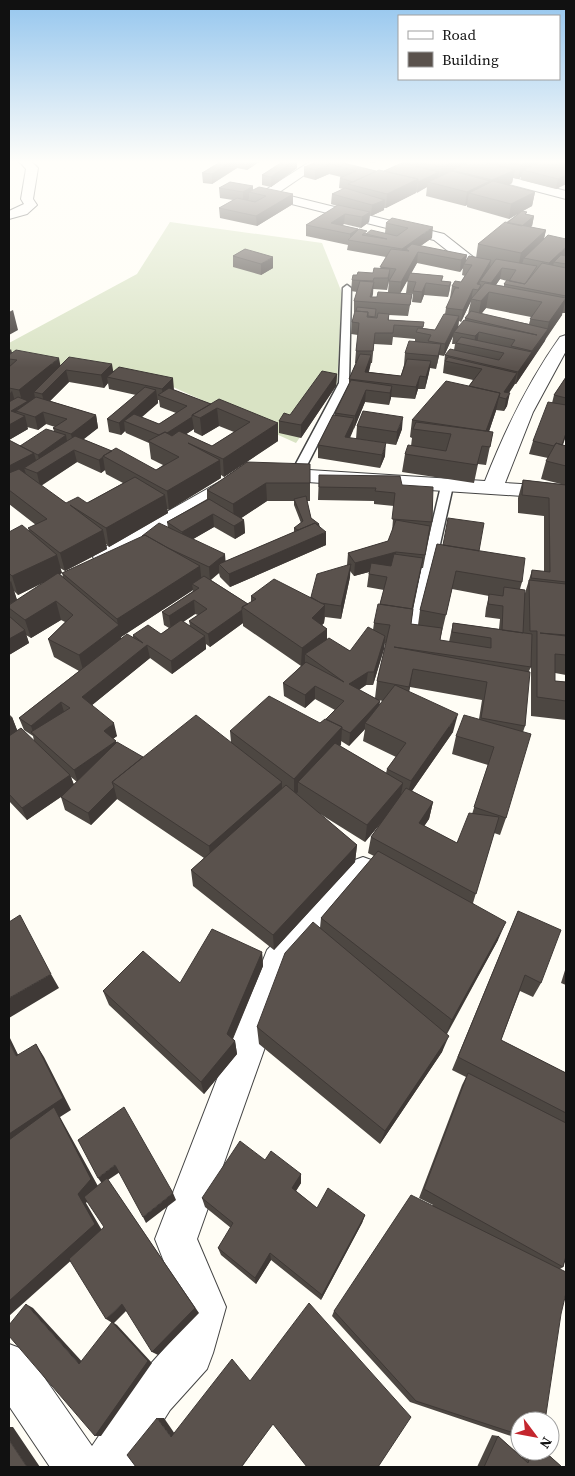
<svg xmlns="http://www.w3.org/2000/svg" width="575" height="1476" viewBox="0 0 575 1476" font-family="'Source Serif 4',serif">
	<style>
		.cemetery { fill: #d9e3c4 }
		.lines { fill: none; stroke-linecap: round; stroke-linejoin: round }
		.lane-casing { stroke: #444; stroke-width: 3 }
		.street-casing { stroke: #444; stroke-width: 2 }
		.lane { fill: #fff; fill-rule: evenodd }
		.street { fill: #fff; fill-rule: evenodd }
		.wall { fill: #4d4742; fill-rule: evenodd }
		.shaded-wall { fill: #3f3936 }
		.building { fill: #5a524d; stroke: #3f3936 }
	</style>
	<rect width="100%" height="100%" fill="#fffdf5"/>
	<!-- cemetery -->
	<path class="cemetery" d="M 170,222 L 322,243 L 342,293 L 337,383 L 296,443 L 162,382 L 9,357 L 9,343 L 137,274 Z"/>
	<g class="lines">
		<!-- lane casing -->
		<g class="lane-casing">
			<path id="lane" d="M 347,285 L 351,288 L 349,383 L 302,475 L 296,479 L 292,478 L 290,475 L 339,383 L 343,288 Z
				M 447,482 L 453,486 L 419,638 L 417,642 L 407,642 L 405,638 L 441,486 Z"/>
		</g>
		<!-- street casing -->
		<g class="street-casing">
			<path id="street" d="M 19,161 L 31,161 L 38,168 L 33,199 L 37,205 L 27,214 L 9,219 L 9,211 L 24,204 L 21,199 L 26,169 Z
				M 311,161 L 325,161 L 278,193 L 444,234 L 477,260 L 566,278 L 566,286 L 467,266 L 434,240 L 264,197 L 262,194 L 264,191 Z
				M 428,161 L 447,161 L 566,191 L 566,199 L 430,163 Z
				M 566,335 L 566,351 L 533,412 L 505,483 L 538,485 L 566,492 L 566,504 L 538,497 L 261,479 L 250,481 L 112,562 L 104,564 L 96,562 L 93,557 L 96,552 L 237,472 L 261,467 L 485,481 C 505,430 528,382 560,337 Z
				M 363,857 L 374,861 L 379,871 L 374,881 L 292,971 L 197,1239 L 226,1307 L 213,1353 L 207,1369 L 170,1410 L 134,1467 L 50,1467 L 9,1406 L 9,1344 L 25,1350 L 92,1446 L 138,1378 L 172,1340 L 182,1307 L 155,1239 L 267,950 L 352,861 Z"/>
		</g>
		<!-- lane -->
		<use href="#lane" class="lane"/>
		<!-- street -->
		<use href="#street" class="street"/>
	</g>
	<!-- wall -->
	<path class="wall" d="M 222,161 L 259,161 L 259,162 L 247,170 L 237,168 L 212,184 L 203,183 L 202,173 Z
		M 284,161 L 297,161 L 297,168 L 271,187 L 262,185 L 262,175 Z
		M 320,161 L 376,171 L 384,171 L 401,163 L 402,161 L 566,161 L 566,184 L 556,189 L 521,180 L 521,177 L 518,179 L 513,178 L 512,183 L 509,185 L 535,192 L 532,206 L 522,211 L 527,214 L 534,216 L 532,226 L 530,227 L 546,230 L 544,239 L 566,256 L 566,311 L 565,313 L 562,313 L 562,315 L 529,364 L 516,384 L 515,384 L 509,393 L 507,406 L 504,411 L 496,410 L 489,432 L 493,432 L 486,465 L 478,464 L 474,483 L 402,472 L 405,454 L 411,446 L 412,438 L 410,437 L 412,420 L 469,386 L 473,380 L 443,373 L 445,355 L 454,350 L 455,344 L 452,344 L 453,336 L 444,356 L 439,355 L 436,369 L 430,368 L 425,389 L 418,389 L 415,399 L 391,397 L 389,405 L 365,402 L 350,438 L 385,456 L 380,468 L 318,458 L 318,445 L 335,415 L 335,413 L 349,385 L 349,379 L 356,363 L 355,363 L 356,351 L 358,335 L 351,334 L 352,322 L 355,312 L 354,312 L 354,301 L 357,292 L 351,291 L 352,280 L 357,275 L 373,273 L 380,269 L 386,257 L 347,250 L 348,245 L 306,236 L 306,225 L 337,206 L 331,204 L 332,194 L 343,189 L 339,188 L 340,178 L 341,177 L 329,174 L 315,180 L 304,177 L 304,167 ZM 427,187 L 426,196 L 465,206 L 467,205 L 467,207 L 509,219 L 520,212 L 478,244 L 476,258 L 466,260 L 467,255 L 420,246 L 432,238 L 392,218 L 386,223 L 385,233 L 366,233 L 358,231 L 358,229 L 342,225 L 344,224 L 361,228 L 369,222 L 370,215 L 371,216 L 384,210 L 384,208 L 386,208 ZM 417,263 L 460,272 L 463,268 L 462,275 L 465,276 L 461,282 L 452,286 L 450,298 L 451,298 L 446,308 L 445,314 L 435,330 L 423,328 L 424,322 L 389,320 L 389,315 L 408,316 L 412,294 L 400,293 L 408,279 L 406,293 L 413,294 L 412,302 L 421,303 L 424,295 L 448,297 L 449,293 L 451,282 L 442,281 L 443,276 L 411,273 ZM 500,279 L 507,281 L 504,284 L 504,286 L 496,285 ZM 389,280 L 388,292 L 377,297 L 372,297 L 373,289 L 387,290 ZM 471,301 L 468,314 L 465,318 L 465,320 L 458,328 L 459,321 L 461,322 ZM 486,308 L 531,317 L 529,324 L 481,314 ZM 393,337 L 415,339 L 415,341 L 405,353 L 404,365 L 401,376 L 369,372 L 370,367 L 371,363 L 372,363 L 374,344 L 392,345 Z
		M 363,161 L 380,161 L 373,163 Z
		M 253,186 L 253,190 L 293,194 L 293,204 L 257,226 L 220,218 L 219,208 L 233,200 L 220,198 L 219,188 Z
		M 245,249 L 273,268 L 261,275 L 233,267 L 233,256 Z
		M 9,349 L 12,353 L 60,366 L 114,371 L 174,390 L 211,404 L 278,423 L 278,441 L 224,477 L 221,475 L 221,478 L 169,510 L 167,509 L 168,513 L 109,547 L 106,544 L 107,549 L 65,571 L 60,568 L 62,573 L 60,574 L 63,577 L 62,573 L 168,528 L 167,522 L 207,499 L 207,490 L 247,462 L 310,483 L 310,501 L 307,501 L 311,518 L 319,524 L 326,545 L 230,587 L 220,577 L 219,573 L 211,580 L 248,604 L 251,602 L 251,596 L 311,597 L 347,565 L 348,553 L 388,541 L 392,532 L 394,506 L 374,504 L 374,501 L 318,500 L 319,475 L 402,485 L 432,522 L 423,568 L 421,568 L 413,609 L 411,624 L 418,625 L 420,610 L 437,544 L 479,551 L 522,582 L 520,589 L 525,593 L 532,570 L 544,572 L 544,516 L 518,513 L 518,498 L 523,480 L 561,484 L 541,479 L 546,461 L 548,458 L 529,454 L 533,441 L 552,403 L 554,395 L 566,377 L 566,436 L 563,445 L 566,446 L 566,675 L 555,673 L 555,681 L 566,682 L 566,720 L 531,716 L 531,667 L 529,671 L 525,726 L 523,732 L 506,818 L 500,835 L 494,833 L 473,903 L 498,940 L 447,1034 L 442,1052 L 380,1144 L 259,1044 L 257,1027 L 320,928 L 321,918 L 374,856 L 368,853 L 371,837 L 380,824 L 365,842 L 317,812 L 357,845 L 355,862 L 274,950 L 193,886 L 191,870 L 204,858 L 117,799 L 91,825 L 65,810 L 61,797 L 64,795 L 27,820 L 9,801 L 9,714 L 12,717 L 17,730 L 34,741 L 33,736 L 24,730 L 19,718 L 79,671 L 54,657 L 48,639 L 65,622 L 61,620 L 31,638 L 26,635 L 29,643 L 9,655 L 9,616 L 10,618 L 9,613 L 9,532 L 29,531 L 28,528 L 36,525 L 9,504 ZM 69,382 L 104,388 L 108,383 L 109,389 L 136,395 L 107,419 L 109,432 L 121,435 L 125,431 L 126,433 L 149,443 L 151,459 L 163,465 L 156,470 L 83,439 L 98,428 L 96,415 L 50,401 ZM 158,400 L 159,400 L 160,407 L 176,413 L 159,424 L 141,417 L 158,403 ZM 46,424 L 55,427 L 53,428 L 54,431 L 20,446 L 9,440 L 28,429 L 27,427 L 38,430 ZM 219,426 L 234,432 L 212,446 L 186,434 L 194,429 L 194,432 L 202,436 ZM 77,462 L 101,473 L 105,470 L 106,474 L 123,483 L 87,503 L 66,503 L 41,486 ZM 267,501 L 294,501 L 294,505 L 301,523 L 294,528 L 294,532 L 226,561 L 193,539 L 214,527 L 235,539 L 245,533 L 244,520 L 241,518 ZM 350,571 L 354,576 L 369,572 L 367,587 L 384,590 L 374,623 L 373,630 L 350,651 L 327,639 L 327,629 L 322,625 L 324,623 L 325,617 L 341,619 L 350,577 ZM 45,582 L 17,600 L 14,591 L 18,595 ZM 452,589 L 489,596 L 486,608 L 485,617 L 500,619 L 499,629 L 453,623 L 449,642 L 440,640 ZM 193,590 L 193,591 L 162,612 L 164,625 L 169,628 L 161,634 L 133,635 L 133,637 L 121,638 L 121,637 ZM 195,614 L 198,615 L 189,621 L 190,626 L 183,622 ZM 243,623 L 243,626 L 301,666 L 283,683 L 284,696 L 305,708 L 315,699 L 335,710 L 326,719 L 320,723 L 230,731 L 231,742 L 143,757 L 116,743 L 116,741 L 113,739 L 117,736 L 92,705 L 150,658 L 172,674 L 206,649 L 206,644 L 210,647 ZM 385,643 L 386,644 L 377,681 L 375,698 L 359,690 L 366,685 L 373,685 L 384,649 ZM 410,687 L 482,700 L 479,719 L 456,736 L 452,754 L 488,765 L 472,814 L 457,843 L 424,826 L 429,819 L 433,802 L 412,791 L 453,732 L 409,692 ZM 378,700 L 383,701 L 379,705 L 380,701 ZM 365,729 L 363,741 L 396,757 L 387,769 L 386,773 L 340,746 L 341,741 L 349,746 ZM 71,777 L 77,782 L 74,785 Z
		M 337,374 L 336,386 L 301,438 L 279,433 L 279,421 L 290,415 Z
		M 357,426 L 402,429 L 396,445 L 356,439 Z
		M 518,911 L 541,983 L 533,997 L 520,991 L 501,1040 L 566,1073 L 566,1256 L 563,1267 L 560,1269 L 520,1421 L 520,1439 L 410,1402 L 332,1316 L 334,1311 L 433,1205 L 419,1198 L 462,1085 L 466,1077 L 452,1070 Z
		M 262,952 L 263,966 L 233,1039 L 235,1041 L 237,1054 L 204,1094 L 109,1005 L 103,991 L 180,983 Z
		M 566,967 L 566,985 L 561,983 Z
		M 265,1160 L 301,1174 L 301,1183 L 296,1191 L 317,1208 L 365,1215 L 362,1223 L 321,1300 L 271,1260 L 256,1284 L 221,1255 L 218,1248 L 231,1228 L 205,1207 L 202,1198 Z
		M 492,1435 L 498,1436 L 522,1457 L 524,1451 L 544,1451 L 562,1467 L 477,1467 Z"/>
	<!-- shaded-wall -->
	<path class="shaded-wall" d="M 233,161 L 236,161 L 237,168 L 212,184 L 212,174 Z
		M 246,161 L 259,161 L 259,162 L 247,170 Z
		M 294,161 L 297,161 L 297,168 L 271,187 L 271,177 Z
		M 373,161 L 380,161 L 373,163 Z
		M 455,161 L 464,161 L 462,170 L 451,170 L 451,176 L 439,181 L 441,167 Z
		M 530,161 L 541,161 L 540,168 L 523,170 L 521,177 L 518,179 L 521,165 Z
		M 330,164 L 329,174 L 315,180 L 315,170 Z
		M 515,170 L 512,183 L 490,194 L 492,180 Z
		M 439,172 L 438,182 L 428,182 L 427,187 L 417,193 L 418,182 Z
		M 566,175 L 566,184 L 556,189 L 558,179 Z
		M 418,179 L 416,193 L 386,208 L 387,194 Z
		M 490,181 L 488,195 L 469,193 L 467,205 L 465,206 L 467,192 Z
		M 253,186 L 253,193 L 249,192 L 249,199 L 243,202 L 243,192 Z
		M 535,192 L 532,206 L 509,219 L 511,204 Z
		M 293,194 L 293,204 L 257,226 L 256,216 Z
		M 385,200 L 384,210 L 371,216 L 372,205 Z
		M 370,212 L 369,222 L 361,228 L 362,217 Z
		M 345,214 L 344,224 L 334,231 L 331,223 Z
		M 534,216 L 532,226 L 517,239 L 519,228 Z
		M 433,227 L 432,238 L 408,255 L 409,251 L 406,249 L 405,257 L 401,260 L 402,249 Z
		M 358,229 L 358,240 L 350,240 L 350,234 Z
		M 546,230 L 542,245 L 524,258 L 522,264 L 518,268 L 521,253 Z
		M 566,247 L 566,255 L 554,262 L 552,269 L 547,274 L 549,263 Z
		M 418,252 L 417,263 L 400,294 L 401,282 Z
		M 467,255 L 465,264 L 464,264 L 463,268 L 460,272 L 461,260 Z
		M 273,257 L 273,268 L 261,275 L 261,264 Z
		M 491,260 L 489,271 L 480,281 L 479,288 L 481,285 L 479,296 L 476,302 L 478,290 L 477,284 Z
		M 502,268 L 500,279 L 491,292 L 489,292 L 491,283 Z
		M 390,269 L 389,280 L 387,290 L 388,278 Z
		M 374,278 L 373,294 L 371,302 L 370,297 L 373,287 Z
		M 451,282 L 449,293 L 448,297 L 449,286 Z
		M 426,283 L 424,295 L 421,303 L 422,292 Z
		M 473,289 L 471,301 L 461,322 L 463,310 Z
		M 489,292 L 486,308 L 478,318 L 481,301 Z
		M 566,298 L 562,315 L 545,339 L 549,322 Z
		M 13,310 L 18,330 L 9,335 L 9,312 Z
		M 459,316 L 458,328 L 454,332 L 453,336 L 444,356 L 445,344 Z
		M 548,329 L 545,341 L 516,384 L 518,372 Z
		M 479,332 L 477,344 L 474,347 L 475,336 Z
		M 441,344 L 439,356 L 436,369 L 438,356 Z
		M 11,349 L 14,360 L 9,359 L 9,351 Z
		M 371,355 L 370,367 L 365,381 L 365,372 Z
		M 59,358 L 62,374 L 66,370 L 69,382 L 45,406 L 42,394 L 34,392 L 35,398 L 16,411 L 18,420 L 25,416 L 28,429 L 9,440 L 9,394 L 12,391 L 17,408 L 23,404 L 19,390 Z
		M 431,361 L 429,373 L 425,389 L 426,377 Z
		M 112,364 L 114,376 L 107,377 L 108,383 L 104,388 L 101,375 Z
		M 517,373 L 514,385 L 505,398 L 504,392 Z
		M 337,374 L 336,386 L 301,438 L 301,425 Z
		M 420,376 L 418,389 L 415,399 L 416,387 Z
		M 173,378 L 174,390 L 163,396 L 162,389 Z
		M 392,386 L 391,398 L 389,405 L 390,393 Z
		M 156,390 L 158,403 L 133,425 L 124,421 L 125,431 L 121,435 L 119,423 Z
		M 366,390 L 365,402 L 354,429 L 355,416 Z
		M 500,393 L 496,411 L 483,448 L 486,431 Z
		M 510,393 L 507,406 L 504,411 L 506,399 Z
		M 217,408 L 219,426 L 202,436 L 200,418 Z
		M 43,412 L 46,424 L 38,430 L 35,417 Z
		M 96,415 L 98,428 L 74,447 L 71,434 Z
		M 192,417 L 194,429 L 164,449 L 162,436 Z
		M 403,417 L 402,429 L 396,445 L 397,432 Z
		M 354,418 L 353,430 L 344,450 L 345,437 Z
		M 278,423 L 278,441 L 224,477 L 223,459 Z
		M 66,435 L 68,448 L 41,468 L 38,455 Z
		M 386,443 L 385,456 L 380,468 L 382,455 Z
		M 74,450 L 77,462 L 40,486 L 37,473 Z
		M 34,453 L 39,471 L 24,468 L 27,477 L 9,487 L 9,466 Z
		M 103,457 L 105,470 L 101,473 L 99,460 Z
		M 220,460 L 221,478 L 169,510 L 167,491 Z
		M 266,483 L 267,501 L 234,523 L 233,504 Z
		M 165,495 L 168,513 L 109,547 L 106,528 Z
		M 213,514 L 214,527 L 183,545 L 182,532 Z
		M 244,520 L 245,533 L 235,539 L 234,526 Z
		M 103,530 L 107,549 L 65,571 L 60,553 Z
		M 326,532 L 326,545 L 230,587 L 229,574 Z
		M 396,552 L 395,565 L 354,576 L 355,563 Z
		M 225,554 L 226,567 L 219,564 L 219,573 L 210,580 L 209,567 Z
		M 57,555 L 62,573 L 18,595 L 12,576 Z
		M 423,558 L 421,571 L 410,624 L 412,610 Z
		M 351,564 L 350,577 L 341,619 L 341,606 Z
		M 200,566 L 202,585 L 192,584 L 193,590 L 121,637 L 123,644 L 84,674 L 79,655 L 118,626 L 117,619 Z
		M 11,581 L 17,600 L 9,604 L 9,583 Z
		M 194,600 L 195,614 L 171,630 L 169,616 Z
		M 56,601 L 61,620 L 31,638 L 25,620 Z
		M 325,605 L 324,623 L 311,636 L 312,618 Z
		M 242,610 L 243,623 L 210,647 L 208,634 Z
		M 327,629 L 327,647 L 305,654 L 305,664 L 301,666 L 302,648 Z
		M 25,630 L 29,643 L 9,655 L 9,639 Z
		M 205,636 L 206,649 L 172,674 L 171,661 Z
		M 385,636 L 384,649 L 373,685 L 374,672 Z
		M 147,645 L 150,658 L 86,710 L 82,697 Z
		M 413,669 L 410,687 L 406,705 L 409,687 Z
		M 368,672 L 366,685 L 348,697 L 349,684 Z
		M 315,686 L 315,699 L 305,708 L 305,695 Z
		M 380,701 L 378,714 L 365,723 L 365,729 L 349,746 L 350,733 Z
		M 61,702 L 65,715 L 34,735 L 31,726 Z
		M 458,714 L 453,732 L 407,798 L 411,781 Z
		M 12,717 L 19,735 L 9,742 L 9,719 Z
		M 114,723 L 117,736 L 107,743 L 104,731 Z
		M 342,727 L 341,745 L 304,785 L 298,782 L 298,792 L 294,796 L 294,779 Z
		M 116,741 L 119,753 L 78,783 L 74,770 Z
		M 70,775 L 75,787 L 27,820 L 22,808 Z
		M 282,782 L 282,799 L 211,862 L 209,846 Z
		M 403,783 L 400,800 L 365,842 L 367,825 Z
		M 114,787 L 117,799 L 91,825 L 88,813 Z
		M 433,802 L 429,819 L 415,840 L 419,823 Z
		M 357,845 L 355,862 L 274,950 L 273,935 Z
		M 506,922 L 498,940 L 445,1036 L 452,1020 Z
		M 262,952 L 263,966 L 229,1047 L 227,1034 Z
		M 51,974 L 59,988 L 9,1018 L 9,998 Z
		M 9,1036 L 25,1069 L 16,1056 L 9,1042 Z
		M 449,1036 L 442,1052 L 380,1144 L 385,1131 Z
		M 235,1041 L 237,1054 L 204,1094 L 201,1082 Z
		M 36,1044 L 44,1057 L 71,1110 L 60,1117 L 99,1188 L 86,1203 L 103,1232 L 9,1316 L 9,1134 Z
		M 115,1165 L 120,1172 L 108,1180 L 199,1313 L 158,1355 L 152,1352 L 103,1185 L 98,1178 Z
		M 301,1174 L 301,1183 L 292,1197 L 292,1188 Z
		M 173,1193 L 176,1200 L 146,1223 L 143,1217 Z
		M 365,1215 L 362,1223 L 321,1300 L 322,1295 Z
		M 270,1253 L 271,1260 L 256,1284 L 255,1278 Z
		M 26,1304 L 33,1308 L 86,1366 L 79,1364 Z
		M 122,1304 L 128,1309 L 114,1323 L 117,1325 L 152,1363 L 101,1436 L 95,1436 L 114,1324 L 106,1319 Z
		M 157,1418 L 164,1418 L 177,1437 L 171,1437 Z
		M 273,1424 L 242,1467 L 241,1467 Z
		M 9,1427 L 13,1427 L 40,1467 L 27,1467 L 9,1440 Z"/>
	<!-- building -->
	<path class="building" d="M 222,161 L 233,161 L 212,174 L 202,173 Z
		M 284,161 L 294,161 L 271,177 L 262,175 Z
		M 320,161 L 335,161 L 376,171 L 353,182 L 340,178 L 356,171 L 330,164 L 315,170 L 304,167 Z
		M 414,161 L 455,161 L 441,167 Z
		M 472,161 L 479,161 L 515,170 L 492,180 L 451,170 Z
		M 504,161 L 530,161 L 521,165 Z
		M 542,161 L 551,161 L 566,164 L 566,175 L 558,179 L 523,170 Z
		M 557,161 L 566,161 L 566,163 Z
		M 402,163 L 439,172 L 418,182 L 418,179 L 384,171 Z
		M 379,170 L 418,179 L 387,194 L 348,184 Z
		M 452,171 L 490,181 L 467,192 L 428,182 Z
		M 493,181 L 535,192 L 511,204 L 469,193 Z
		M 230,182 L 253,186 L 243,192 L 219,188 Z
		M 259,187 L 293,194 L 256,216 L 219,208 L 237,198 L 255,202 L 266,196 L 249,192 Z
		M 345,188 L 385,200 L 372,205 L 332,194 Z
		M 338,205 L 370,212 L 362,217 L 345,214 L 331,223 L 358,229 L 350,234 L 306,225 Z
		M 522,211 L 527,212 L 525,214 L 534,216 L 522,226 L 507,223 Z
		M 392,218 L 433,227 L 402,249 L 348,240 L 359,229 L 367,231 L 362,235 L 387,239 L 366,234 L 371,230 L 397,236 L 408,228 L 386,223 Z
		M 505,222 L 546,230 L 521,253 L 478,244 Z
		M 548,235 L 566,239 L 566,247 L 549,263 L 524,258 Z
		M 412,244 L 467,255 L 461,260 L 418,252 L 401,282 L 389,281 L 396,269 L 380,267 L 391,249 L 409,251 L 406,249 Z
		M 245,249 L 273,257 L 261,264 L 233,256 Z
		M 561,255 L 566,256 L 566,264 L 554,262 Z
		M 469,256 L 491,260 L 477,284 L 481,285 L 478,290 L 473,289 L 463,310 L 446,308 L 455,288 L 459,288 L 452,286 L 455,281 L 461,282 L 472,265 L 464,264 Z
		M 496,259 L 537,266 L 525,284 L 509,281 L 516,270 L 502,268 L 491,283 L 480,281 Z
		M 542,263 L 566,268 L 566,296 L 504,284 L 507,280 L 525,284 Z
		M 374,268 L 390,269 L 388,278 L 374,278 L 373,281 L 352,280 L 353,275 L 357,275 L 358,272 L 373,273 Z
		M 410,273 L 443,276 L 441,281 L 451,282 L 449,286 L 426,283 L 422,292 L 413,291 L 416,282 L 407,281 Z
		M 360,281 L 374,282 L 370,297 L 377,297 L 378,292 L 412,294 L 410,305 L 354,301 Z
		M 485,283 L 566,298 L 549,322 L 530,319 L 542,302 L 489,292 L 481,301 L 471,299 Z
		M 357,307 L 376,309 L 375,317 L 368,316 L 368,312 L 356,311 Z
		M 355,311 L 368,312 L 367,317 L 377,318 L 378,313 L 389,314 L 388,320 L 424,322 L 423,327 L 394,325 L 393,333 L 375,333 L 373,351 L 356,351 L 359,323 L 352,322 Z
		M 471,311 L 548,329 L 532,351 L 511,346 L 515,340 L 479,332 L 475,336 L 454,332 L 464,320 L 537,335 L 465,318 Z
		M 444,314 L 459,316 L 445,344 L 428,341 L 431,335 L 416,332 L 418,328 L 435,330 Z
		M 461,337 L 532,352 L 518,372 L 445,355 L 450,349 L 499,360 L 504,353 L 456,343 Z
		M 409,341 L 441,344 L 438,356 L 405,353 Z
		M 16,350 L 59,358 L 19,390 L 9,388 L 9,367 L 17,360 L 9,359 L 9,355 Z
		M 360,354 L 371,355 L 365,372 L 401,376 L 407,359 L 431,361 L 426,377 L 420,376 L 416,387 L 349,379 Z
		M 69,357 L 112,364 L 101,375 L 66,370 L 42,394 L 34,392 Z
		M 448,357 L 517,373 L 504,392 L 510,393 L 506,399 L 499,397 L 500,393 L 469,386 L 482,369 L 445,361 Z
		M 119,367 L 173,378 L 162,389 L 107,377 Z
		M 322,371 L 337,374 L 301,425 L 279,421 L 284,413 L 290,415 Z
		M 566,377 L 566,398 L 554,395 Z
		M 351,380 L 392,386 L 390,393 L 366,390 L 355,416 L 335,413 Z
		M 446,381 L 500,393 L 486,431 L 412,420 Z
		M 145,387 L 156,390 L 119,423 L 107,419 Z
		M 169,388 L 211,404 L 192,415 L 192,417 L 167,433 L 165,432 L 159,435 L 124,421 L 134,414 L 159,424 L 187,406 L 158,395 Z
		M 18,397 L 28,401 L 11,411 L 25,416 L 9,425 L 9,402 Z
		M 36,397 L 96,415 L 71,434 L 53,428 L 67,419 L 43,412 L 35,417 L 16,411 Z
		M 219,399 L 278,423 L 223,459 L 188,443 L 220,460 L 167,491 L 103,456 L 116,448 L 156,470 L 179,457 L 148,441 L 165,432 L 172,436 L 179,431 L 212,446 L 250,422 L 217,408 L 200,418 L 192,415 Z
		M 548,402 L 566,405 L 566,433 L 562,445 L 556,443 L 554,446 L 533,441 Z
		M 363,411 L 403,417 L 397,432 L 357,426 Z
		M 333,415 L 354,418 L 345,437 L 386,443 L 382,455 L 318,445 Z
		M 416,422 L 493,432 L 490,447 L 482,446 L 477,465 L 405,454 L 408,445 L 446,451 L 451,434 L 413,429 Z
		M 46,429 L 66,435 L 38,455 L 20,446 Z
		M 75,436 L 112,451 L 103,456 L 103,457 L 99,460 L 74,450 L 37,473 L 24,468 Z
		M 9,440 L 34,453 L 9,466 Z
		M 556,443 L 566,446 L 566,466 L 546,461 Z
		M 247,462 L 310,464 L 310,483 L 266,483 L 233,504 L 207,490 Z
		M 19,469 L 66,503 L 78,497 L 87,503 L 135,477 L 165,495 L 106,528 L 70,505 L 103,530 L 60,553 L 28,528 L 47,519 L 9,490 L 9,473 Z
		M 319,475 L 400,476 L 402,485 L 433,487 L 432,522 L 392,519 L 395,493 L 375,491 L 376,488 L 319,487 Z
		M 523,480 L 566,485 L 566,582 L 531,578 L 532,570 L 550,572 L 549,498 L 522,495 Z
		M 306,496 L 311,518 L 319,524 L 318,525 L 315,523 L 298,530 L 294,528 L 303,521 L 294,499 Z
		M 209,499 L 244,520 L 234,526 L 213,514 L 182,532 L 167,522 Z
		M 448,518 L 484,523 L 479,551 L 443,545 Z
		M 396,520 L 430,526 L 425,555 L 396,552 L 355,563 L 348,553 L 388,541 Z
		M 159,523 L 225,554 L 209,567 L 168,548 L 145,535 L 142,536 Z
		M 315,523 L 326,532 L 229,574 L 219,564 Z
		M 22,525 L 57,555 L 12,576 L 9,573 L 9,532 Z
		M 145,535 L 200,566 L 117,619 L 62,573 Z
		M 437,544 L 525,558 L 522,582 L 456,571 L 446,615 L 420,610 Z
		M 394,554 L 423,558 L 412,609 L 380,604 L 387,577 L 369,574 L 371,563 L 391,566 Z
		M 351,564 L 341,606 L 321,603 L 311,597 L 317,574 Z
		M 58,573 L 119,625 L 79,655 L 48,639 L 73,615 L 56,601 L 25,620 L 9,608 L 9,605 Z
		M 204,576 L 248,604 L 242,607 L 242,610 L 208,634 L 189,621 L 207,609 L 194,600 L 169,616 L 162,612 L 199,588 L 192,584 Z
		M 274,579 L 325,605 L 312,618 L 327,629 L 302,648 L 242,607 L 256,599 L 251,596 Z
		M 529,580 L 566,584 L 566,635 L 540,633 L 566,636 L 566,655 L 555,654 L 555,681 L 566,682 L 566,701 L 537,697 L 537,631 L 530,631 Z
		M 504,587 L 525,590 L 523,633 L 502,630 L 503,606 L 488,604 L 489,594 L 503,596 Z
		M 378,604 L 413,609 L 411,624 L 442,628 L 440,640 L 491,648 L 491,638 L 452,632 L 453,623 L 532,634 L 531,667 L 394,647 L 530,672 L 525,726 L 481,718 L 487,682 L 413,669 L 409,687 L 377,681 L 390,625 L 374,623 Z
		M 9,616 L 25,630 L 9,639 Z
		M 181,620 L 205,636 L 171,661 L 147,645 L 82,697 L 114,723 L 104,731 L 116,741 L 74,770 L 31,732 L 70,708 L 61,702 L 31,726 L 19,718 L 127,634 L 143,643 L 133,635 L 148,625 L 161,634 Z
		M 368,627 L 385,636 L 374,672 L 368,672 L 349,684 L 380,701 L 350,733 L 342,729 L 342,727 L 326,719 L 344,701 L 315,686 L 305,695 L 283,683 L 306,662 L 344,682 L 305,654 L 329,638 L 350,651 Z
		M 395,685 L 458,714 L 411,781 L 387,769 L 406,743 L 365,723 Z
		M 269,696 L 320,723 L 325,719 L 342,727 L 294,779 L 230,731 Z
		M 196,715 L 282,782 L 209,846 L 112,782 Z
		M 464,715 L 531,734 L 506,818 L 474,807 L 494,747 L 456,736 Z
		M 21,728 L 70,775 L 22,808 L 9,794 L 9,736 Z
		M 117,742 L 143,757 L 112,782 L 114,787 L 88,813 L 61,797 Z
		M 335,743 L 403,783 L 367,825 L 298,782 Z
		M 286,785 L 357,845 L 273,935 L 191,870 Z
		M 406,788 L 433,802 L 419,823 L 457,843 L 469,813 L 499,817 L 476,894 L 371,837 Z
		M 378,851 L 506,922 L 452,1020 L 321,918 Z
		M 518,911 L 561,930 L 541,983 L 525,975 L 501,1040 L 566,1073 L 566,1113 L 458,1057 Z
		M 20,915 L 51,974 L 9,998 L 9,922 Z
		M 313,922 L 449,1036 L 385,1131 L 257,1027 L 285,953 Z
		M 212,929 L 262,952 L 227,1034 L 235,1041 L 201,1082 L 103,991 L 143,951 L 180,983 Z
		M 9,1042 L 16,1056 L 36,1044 L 63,1098 L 9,1134 Z
		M 468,1073 L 566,1123 L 566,1256 L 563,1267 L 424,1189 Z
		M 54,1107 L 91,1179 L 78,1194 L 95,1224 L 9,1301 L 9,1140 Z
		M 124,1107 L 173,1193 L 143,1217 L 115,1165 L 98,1178 L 78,1140 Z
		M 240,1141 L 265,1160 L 271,1151 L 301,1174 L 292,1188 L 317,1208 L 328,1188 L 365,1215 L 322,1295 L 270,1253 L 255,1278 L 218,1248 L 233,1223 L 202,1198 Z
		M 107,1178 L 195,1308 L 152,1352 L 122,1304 L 106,1319 L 69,1259 L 104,1227 L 84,1197 Z
		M 411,1195 L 566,1272 L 566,1293 L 561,1314 L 545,1421 L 520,1421 L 520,1435 L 416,1401 L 334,1311 Z
		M 309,1303 L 411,1417 L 378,1467 L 307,1467 L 273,1424 L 241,1467 L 136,1467 L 127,1455 L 157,1418 L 171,1437 L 232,1359 L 250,1381 Z
		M 26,1304 L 79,1364 L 112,1322 L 148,1361 L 95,1436 L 9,1336 L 9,1325 Z
		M 498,1436 L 528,1463 L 532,1451 L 544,1451 L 562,1467 L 484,1467 Z
		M 9,1440 L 27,1467 L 9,1467 Z"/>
	<!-- sky -->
	<linearGradient id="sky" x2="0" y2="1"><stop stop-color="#95c6ee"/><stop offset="0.44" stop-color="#fffefa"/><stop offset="1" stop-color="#fffefa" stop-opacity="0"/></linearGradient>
	<rect width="575" height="368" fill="url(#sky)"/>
	<!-- border -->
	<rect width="575" height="1476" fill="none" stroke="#111111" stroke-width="20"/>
	<!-- legend -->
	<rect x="398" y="15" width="162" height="65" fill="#ffffff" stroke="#a0a0a0"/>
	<rect x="408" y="31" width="25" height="8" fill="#ffffff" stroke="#a0a0a0"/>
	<text x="442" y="40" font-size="15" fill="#111111">Road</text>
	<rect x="408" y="52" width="25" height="15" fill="#5a524d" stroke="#a0a0a0"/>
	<text x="442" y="65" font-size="15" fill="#111111">Building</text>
	<!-- north arrow -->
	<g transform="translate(535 1436) rotate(122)"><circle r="24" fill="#ffffff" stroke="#a0a0a0"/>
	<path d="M0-4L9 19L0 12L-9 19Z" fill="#c4262e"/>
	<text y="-8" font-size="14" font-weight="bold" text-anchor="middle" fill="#111111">N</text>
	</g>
</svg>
